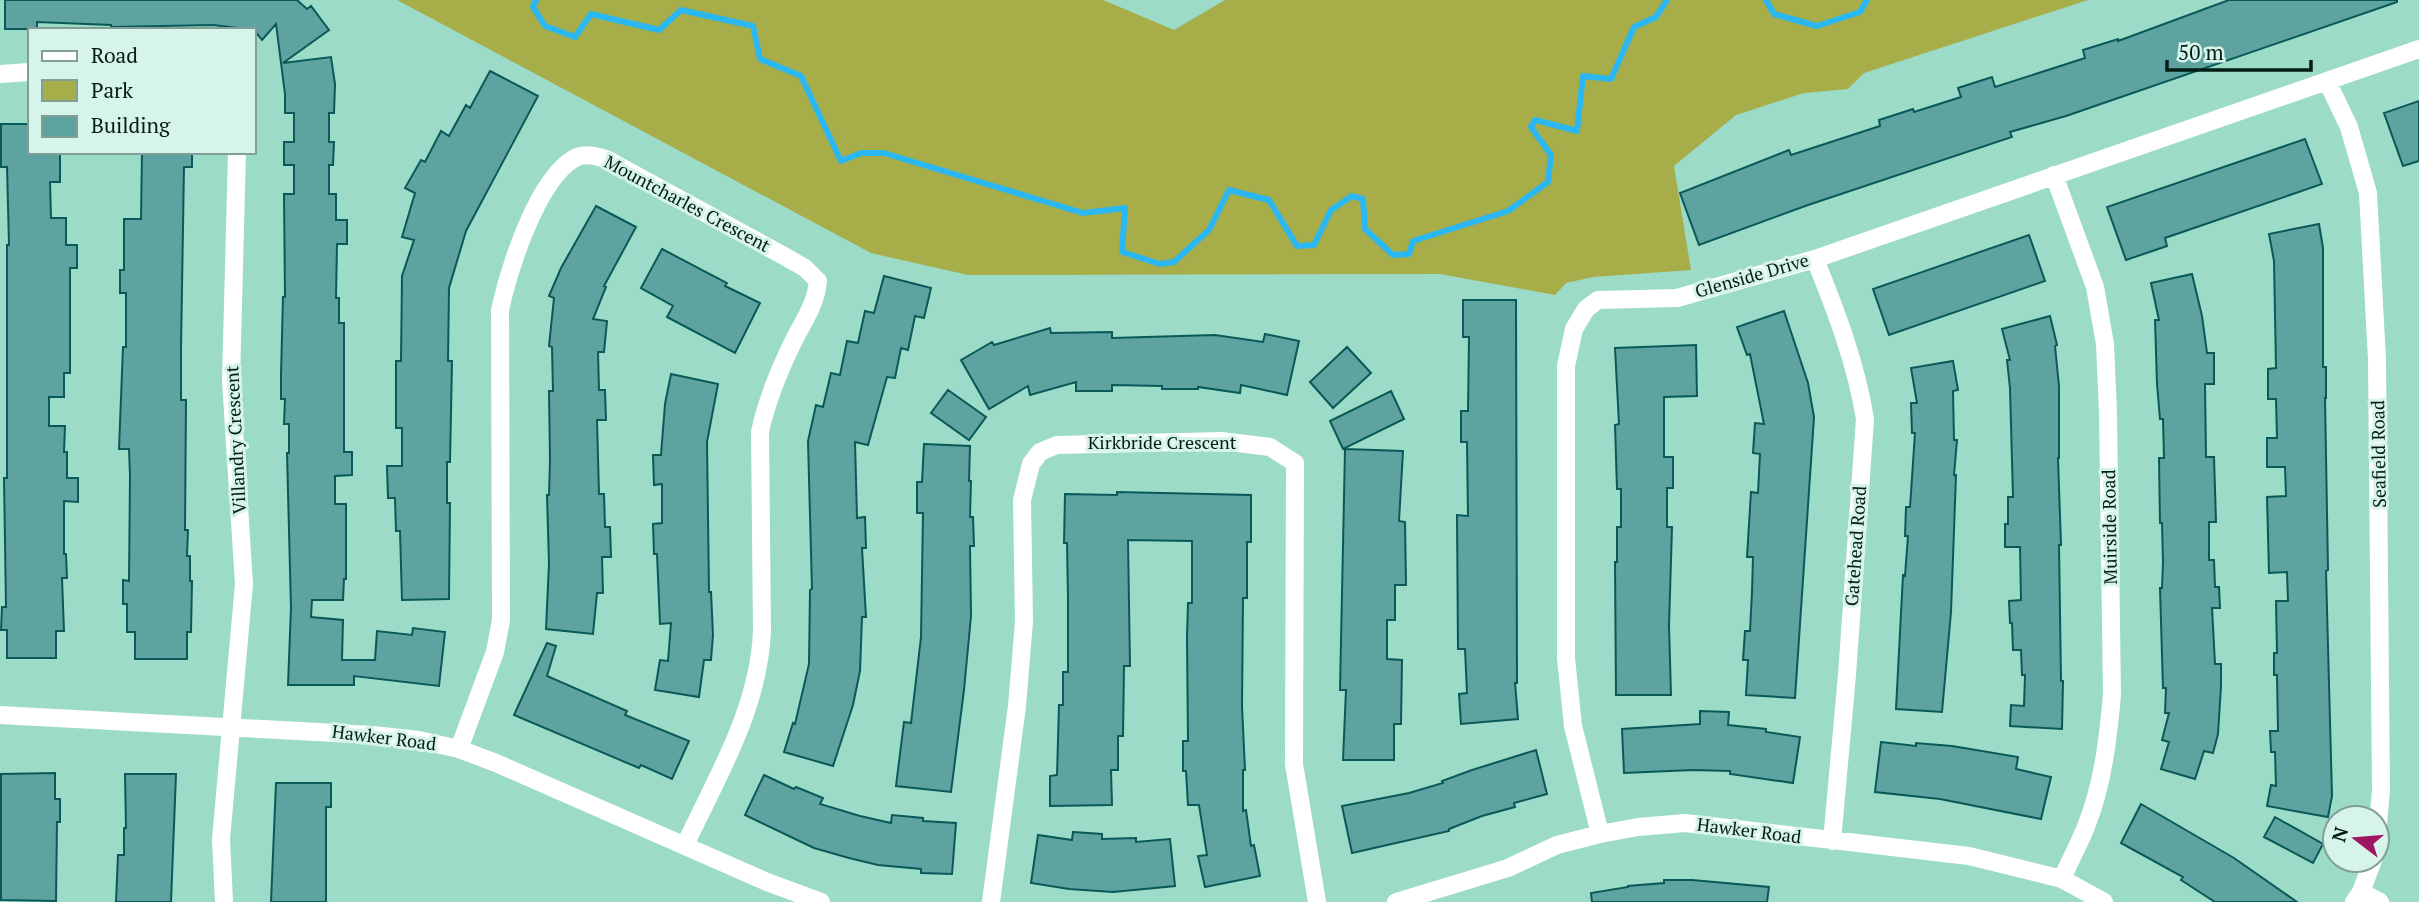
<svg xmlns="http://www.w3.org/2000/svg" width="2419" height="902" viewBox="0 0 2419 902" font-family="'PT Serif',serif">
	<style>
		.green { fill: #a7ad49 }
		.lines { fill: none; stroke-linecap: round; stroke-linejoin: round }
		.stream { stroke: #2bb7f2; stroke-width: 6 }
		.building { fill: #5fa3a0; stroke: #095958; stroke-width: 2 }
		.minor { stroke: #fff; stroke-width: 18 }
		.labels { text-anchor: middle; stroke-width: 6; stroke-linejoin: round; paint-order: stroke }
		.street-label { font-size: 18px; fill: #041d16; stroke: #d6f4e9 }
	</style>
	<rect width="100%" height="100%" fill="#9cdbc7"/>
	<!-- green -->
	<path class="green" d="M 397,0 L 1103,0 L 1174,30 L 1225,0 L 2088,0 L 1864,73 L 1848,89 L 1804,93 L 1736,115 L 1674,166 L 1691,270 L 1593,277 L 1566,283 L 1555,295 L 1440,274 L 968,275 L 871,253 Z"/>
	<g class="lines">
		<!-- stream -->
		<path class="stream" d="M 536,0 L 533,7 L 545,26 L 575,37 L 591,14 L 659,30 L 681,10 L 753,26 L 760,59 L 801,76 L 841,161 L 861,153 L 884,153 L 1083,213 L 1125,208 L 1122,252 L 1160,264 L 1174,262 L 1209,230 L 1229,190 L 1269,200 L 1297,246 L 1314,245 L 1331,210 L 1352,196 L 1363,199 L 1365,229 L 1393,255 L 1409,254 L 1413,241 L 1508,211 L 1548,182 L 1551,155 L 1531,127 L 1535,120 L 1577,131 L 1583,76 L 1611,79 L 1634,27 L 1656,17 L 1667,0
			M 1766,0 L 1774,14 L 1817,26 L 1860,12 L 1867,0"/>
	</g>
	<!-- building -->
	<path class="building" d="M 5,0 L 297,0 L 307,9 L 311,6 L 329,30 L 283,63 L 331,57 L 335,84 L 334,113 L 329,113 L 329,142 L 334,142 L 333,165 L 329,165 L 329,194 L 336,194 L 336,220 L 347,220 L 347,244 L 337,244 L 336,298 L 339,298 L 339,323 L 344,323 L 344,452 L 352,452 L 352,475 L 335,476 L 335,504 L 346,504 L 346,579 L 344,579 L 343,600 L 312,600 L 311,617 L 343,620 L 342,660 L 375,660 L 377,631 L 412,635 L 413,628 L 445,632 L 439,686 L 354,676 L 354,685 L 288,685 L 291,608 L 287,453 L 289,453 L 289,424 L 284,424 L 285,399 L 281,399 L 281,375 L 283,297 L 285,297 L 284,194 L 294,194 L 294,165 L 284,165 L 284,142 L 294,142 L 294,113 L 285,113 L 285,94 L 276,24 L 262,40 L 254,30 L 213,25 L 111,27 L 111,25 L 37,22 L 37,29 L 5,29 Z
		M 2229,0 L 2397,0 L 2397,2 L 2066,116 L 2010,132 L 2012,137 L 1808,205 L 1699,245 L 1680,193 L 1789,150 L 1791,155 L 1880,126 L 1879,120 L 1913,109 L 1914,112 L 1961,97 L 1958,88 L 1992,77 L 1995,87 L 2085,58 L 2083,50 L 2118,39 L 2118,41 Z
		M 490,71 L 538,96 L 466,231 L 449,288 L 448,361 L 452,361 L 450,462 L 447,462 L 447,503 L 450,503 L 449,599 L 402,600 L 400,531 L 396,531 L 395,498 L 388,498 L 387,466 L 402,466 L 402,428 L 396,428 L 396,361 L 401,361 L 402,276 L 414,240 L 402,237 L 415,193 L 405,188 L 421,160 L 425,162 L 441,131 L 449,136 L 466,105 L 470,108 Z
		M 2419,101 L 2419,161 L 2403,166 L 2384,113 Z
		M 1,124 L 30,124 L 30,152 L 60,152 L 60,182 L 50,182 L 51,218 L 66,218 L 66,245 L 77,245 L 77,268 L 70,268 L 70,373 L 64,373 L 64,397 L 49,397 L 49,426 L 65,426 L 64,452 L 67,452 L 67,478 L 78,478 L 78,502 L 64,501 L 64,554 L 66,554 L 67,578 L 62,578 L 64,631 L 56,631 L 56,658 L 7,658 L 7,630 L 1,630 L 2,607 L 6,607 L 4,478 L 7,478 L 7,245 L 9,245 L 7,167 L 1,167 Z
		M 2305,139 L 2322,184 L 2165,238 L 2167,246 L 2126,260 L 2107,207 Z
		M 142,152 L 192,152 L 192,167 L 184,167 L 181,348 L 181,400 L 186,400 L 185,530 L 188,530 L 187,556 L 190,556 L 190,581 L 192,581 L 191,632 L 187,632 L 187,659 L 135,659 L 135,632 L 127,632 L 127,604 L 123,604 L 123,580 L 129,581 L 130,476 L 129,449 L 119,449 L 123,347 L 126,347 L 126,293 L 120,293 L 120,270 L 124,270 L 124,219 L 141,219 Z
		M 596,206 L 636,227 L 604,286 L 606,287 L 593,319 L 607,321 L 604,352 L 598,352 L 599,390 L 605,390 L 606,420 L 597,420 L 599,494 L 604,494 L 605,527 L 610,527 L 611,557 L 602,557 L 603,593 L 597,593 L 593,634 L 546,629 L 549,564 L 547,495 L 549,495 L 550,459 L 549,391 L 553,391 L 552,347 L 549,346 L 554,298 L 549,296 L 561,268 Z
		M 2319,224 L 2323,248 L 2323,367 L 2326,367 L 2326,398 L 2325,398 L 2328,570 L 2326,571 L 2332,796 L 2328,817 L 2267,806 L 2271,785 L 2276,786 L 2275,752 L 2271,752 L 2270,731 L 2278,731 L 2277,675 L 2274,675 L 2274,653 L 2277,653 L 2276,601 L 2288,601 L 2287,572 L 2269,573 L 2267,497 L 2286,496 L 2285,467 L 2267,467 L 2267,438 L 2277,438 L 2276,399 L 2268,399 L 2268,369 L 2276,368 L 2274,261 L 2269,234 Z
		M 2029,235 L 2045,281 L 1889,335 L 1873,289 Z
		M 662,249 L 727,283 L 725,286 L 760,303 L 735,353 L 667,317 L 673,306 L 641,288 Z
		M 2192,274 L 2202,316 L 2207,353 L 2214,353 L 2214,384 L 2205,384 L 2206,457 L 2214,457 L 2216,522 L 2209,522 L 2209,560 L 2214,560 L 2215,587 L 2219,587 L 2220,608 L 2212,608 L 2215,664 L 2221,664 L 2221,686 L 2218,734 L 2213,753 L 2204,751 L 2195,779 L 2161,769 L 2169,742 L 2162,740 L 2169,713 L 2165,713 L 2166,688 L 2163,688 L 2160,588 L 2162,588 L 2163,562 L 2162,523 L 2160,523 L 2159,458 L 2164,458 L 2163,419 L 2160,419 L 2157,384 L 2155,320 L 2159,320 L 2151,283 Z
		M 884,276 L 931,288 L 924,318 L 915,316 L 908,350 L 901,348 L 895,378 L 887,377 L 868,445 L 855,442 L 857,518 L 865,517 L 866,548 L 862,548 L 866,617 L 862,617 L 860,671 L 853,705 L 833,766 L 784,752 L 793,723 L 795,724 L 809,664 L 810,590 L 812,589 L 808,441 L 816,405 L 823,407 L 831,373 L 840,375 L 847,341 L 858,343 L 865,311 L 874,313 Z
		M 1463,300 L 1516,300 L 1517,683 L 1515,683 L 1518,719 L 1461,724 L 1459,694 L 1467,693 L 1465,649 L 1458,649 L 1457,515 L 1468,516 L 1467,442 L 1461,442 L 1461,411 L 1468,411 L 1469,337 L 1463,337 Z
		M 1784,311 L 1808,383 L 1814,417 L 1795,698 L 1746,695 L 1748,660 L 1743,660 L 1745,631 L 1750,631 L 1752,592 L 1753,557 L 1747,557 L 1751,492 L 1758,493 L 1760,454 L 1753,453 L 1755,423 L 1764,424 L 1750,354 L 1747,355 L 1737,327 Z
		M 2050,316 L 2057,345 L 2055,346 L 2059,386 L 2059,458 L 2058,458 L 2061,545 L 2059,545 L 2061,681 L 2063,681 L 2062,729 L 2010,726 L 2011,705 L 2024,706 L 2025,675 L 2022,675 L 2021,650 L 2013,650 L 2012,623 L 2010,623 L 2009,601 L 2021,600 L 2020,547 L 2005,547 L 2005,524 L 2008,524 L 2008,497 L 2013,497 L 2010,388 L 2007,360 L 2010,360 L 2002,329 Z
		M 1050,328 L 1051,333 L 1112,332 L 1112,338 L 1215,335 L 1263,342 L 1265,334 L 1299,341 L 1287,395 L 1241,385 L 1240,393 L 1198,387 L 1198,389 L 1162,389 L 1162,386 L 1112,385 L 1112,391 L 1076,391 L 1076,382 L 1030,395 L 1028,386 L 989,409 L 961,360 L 992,342 L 994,345 Z
		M 1696,345 L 1697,396 L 1664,397 L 1664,457 L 1673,457 L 1673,488 L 1667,488 L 1667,527 L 1672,527 L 1669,626 L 1671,695 L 1616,695 L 1615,562 L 1617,562 L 1617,527 L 1621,527 L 1621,489 L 1617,489 L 1615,425 L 1619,424 L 1615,348 Z
		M 1347,347 L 1371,373 L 1333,408 L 1310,382 Z
		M 1953,361 L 1958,390 L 1953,391 L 1954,440 L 1957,440 L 1954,475 L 1956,475 L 1951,612 L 1942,712 L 1896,709 L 1903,575 L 1905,576 L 1908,536 L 1905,536 L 1906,507 L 1910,507 L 1915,433 L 1912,433 L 1911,403 L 1917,403 L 1911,368 Z
		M 671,374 L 718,384 L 707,442 L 709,592 L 711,592 L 713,635 L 711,660 L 704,660 L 699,697 L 655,690 L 660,660 L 668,661 L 671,623 L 660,624 L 657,554 L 654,554 L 653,524 L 662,523 L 662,484 L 654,485 L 653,455 L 661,455 L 665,404 Z
		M 948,390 L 986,417 L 969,440 L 931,413 Z
		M 1391,391 L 1404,419 L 1343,449 L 1330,421 Z
		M 924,444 L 970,446 L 969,481 L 971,481 L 970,517 L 973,517 L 974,546 L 970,546 L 971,616 L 964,690 L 951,792 L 896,786 L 904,722 L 911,723 L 921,637 L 923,513 L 917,513 L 917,482 L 922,482 Z
		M 1345,449 L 1403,451 L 1399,521 L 1405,522 L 1406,585 L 1395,585 L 1395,620 L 1387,620 L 1387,659 L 1402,660 L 1401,724 L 1394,724 L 1394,760 L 1343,760 L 1346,690 L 1340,690 Z
		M 1117,492 L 1251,495 L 1251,542 L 1247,542 L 1247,598 L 1243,598 L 1242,706 L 1245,770 L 1243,770 L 1243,811 L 1246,810 L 1251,846 L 1254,845 L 1260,876 L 1205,887 L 1198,856 L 1207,855 L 1199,805 L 1188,805 L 1186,771 L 1183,771 L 1183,741 L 1188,741 L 1187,637 L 1188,603 L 1192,603 L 1192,541 L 1128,540 L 1130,666 L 1124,666 L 1123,736 L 1118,736 L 1118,770 L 1111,770 L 1112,805 L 1050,806 L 1050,776 L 1057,775 L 1059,705 L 1063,705 L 1063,672 L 1068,672 L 1068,598 L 1067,543 L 1064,543 L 1065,494 L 1117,495 Z
		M 547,643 L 556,646 L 547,676 L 627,711 L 625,715 L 689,741 L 672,779 L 641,765 L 639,768 L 514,715 Z
		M 1700,711 L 1729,712 L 1728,725 L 1766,729 L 1766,732 L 1800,737 L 1793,783 L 1730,774 L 1730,771 L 1693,770 L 1624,773 L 1622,729 L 1700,724 Z
		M 1881,742 L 1916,746 L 1916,743 L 1952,746 L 2018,757 L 2016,769 L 2051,777 L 2041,819 L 1940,799 L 1875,792 Z
		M 1536,750 L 1547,794 L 1514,803 L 1515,807 L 1482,816 L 1449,829 L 1449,831 L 1352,853 L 1342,806 L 1409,793 L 1443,783 L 1442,781 L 1472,770 Z
		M 55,773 L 55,799 L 60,799 L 60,822 L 57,822 L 56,901 L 1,900 L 1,774 Z
		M 125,774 L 176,774 L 171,902 L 116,902 L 118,855 L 124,855 L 124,828 L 126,828 Z
		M 764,775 L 794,789 L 796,787 L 823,798 L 820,804 L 860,816 L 891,823 L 892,815 L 923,818 L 923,821 L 956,823 L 952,874 L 921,873 L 921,869 L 878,865 L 849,858 L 814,848 L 745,815 Z
		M 276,783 L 331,783 L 331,807 L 326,807 L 326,902 L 271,902 Z
		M 2141,804 L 2234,858 L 2297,902 L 2215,902 L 2181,880 L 2183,877 L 2121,843 Z
		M 2275,817 L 2323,844 L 2313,863 L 2264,837 Z
		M 1073,832 L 1102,834 L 1102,839 L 1136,838 L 1136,842 L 1170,839 L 1175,886 L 1113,892 L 1069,889 L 1031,883 L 1038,835 L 1072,840 Z
		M 1664,880 L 1692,880 L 1769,887 L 1767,902 L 1592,902 L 1591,893 L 1628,887 L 1628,886 L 1664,883 Z"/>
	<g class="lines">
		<!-- minor -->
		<path class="minor" d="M 0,74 L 30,72
			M 2327,81 L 2349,127 L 2368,193 L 2377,359 L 2381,790 L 2377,835
			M 2054,175 L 2095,287 L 2105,344 L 2108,412 L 2112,695 C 2108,739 2103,783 2087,824 C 2080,843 2070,860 2062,879
			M 1815,259 C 1836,311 1856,363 1865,419 L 1847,675 L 1832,841
			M 0,715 L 373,735 L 419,740 L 459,749 L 496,763 L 767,882 L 821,902
			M 459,749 L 495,652 L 501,620 L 500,310 C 509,269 537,179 575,158 C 585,153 596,156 606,159 L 784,256 L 805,268 L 818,281 C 816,303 805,319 795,338 C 780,368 767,399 760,432 L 762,631 C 759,708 717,777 685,845
			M 1600,834 L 1573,726 L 1566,658 L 1566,366 L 1574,329 L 1586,309 L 1598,300 L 1677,298 L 1815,259 L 2419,49
			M 2361,892 L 2380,902
			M 224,902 L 221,839 L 244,584 L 231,381 L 237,152
			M 991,902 L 1017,706 L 1024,621 L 1022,500 L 1031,464 L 1040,452 L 1057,445 L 1221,441 L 1270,447 L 1295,463 L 1294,764 L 1317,902
			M 1396,902 L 1508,868 L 1557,845 L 1600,834 L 1638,827 L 1685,823 L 1969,856 L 2062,879 L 2104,902
			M 2354,902 L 2361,892 L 2373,860"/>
	</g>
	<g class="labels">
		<!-- street labels -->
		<g class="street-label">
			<text transform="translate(687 204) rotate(28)" y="6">Mountcharles Crescent</text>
			<text transform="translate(1752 276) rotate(-16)" y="6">Glenside Drive</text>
			<text transform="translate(236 440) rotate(-93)" y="6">Villandry Crescent</text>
			<text x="1162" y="449">Kirkbride Crescent</text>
			<text transform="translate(2379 454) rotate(-91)" y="6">Seafield Road</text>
			<text transform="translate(2110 527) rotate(-91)" y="6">Muirside Road</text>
			<text transform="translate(1856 546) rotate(-86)" y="6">Gatehead Road</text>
			<text transform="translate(384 738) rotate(7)" y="6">Hawker Road</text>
			<text transform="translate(1749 831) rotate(7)" y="6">Hawker Road</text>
		</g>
	</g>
	<!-- legend -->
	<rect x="28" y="28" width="228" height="126" fill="#d6f4e9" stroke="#829e95" stroke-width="2"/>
	<rect x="42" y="51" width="35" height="10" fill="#ffffff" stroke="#829e95" stroke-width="2"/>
	<text x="91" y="63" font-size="21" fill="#041d16">Road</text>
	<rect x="42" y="80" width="35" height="21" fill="#a7ad49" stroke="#829e95" stroke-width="2"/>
	<text x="91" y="98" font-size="21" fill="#041d16">Park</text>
	<rect x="42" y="116" width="35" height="21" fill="#5fa3a0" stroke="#829e95" stroke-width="2"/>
	<text x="91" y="133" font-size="21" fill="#041d16">Building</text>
	<!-- north arrow -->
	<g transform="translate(2356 839) rotate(286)"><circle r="33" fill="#d6f4e9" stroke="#829e95" stroke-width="2"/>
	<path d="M0-5L12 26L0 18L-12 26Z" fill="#9e1563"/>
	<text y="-10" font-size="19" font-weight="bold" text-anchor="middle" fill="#041d16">N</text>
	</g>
	<!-- scale -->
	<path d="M2167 60v10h144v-10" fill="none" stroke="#041d16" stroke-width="3.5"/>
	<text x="2178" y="60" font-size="21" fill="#041d16" stroke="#d6f4e9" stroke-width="5" paint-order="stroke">50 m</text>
</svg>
